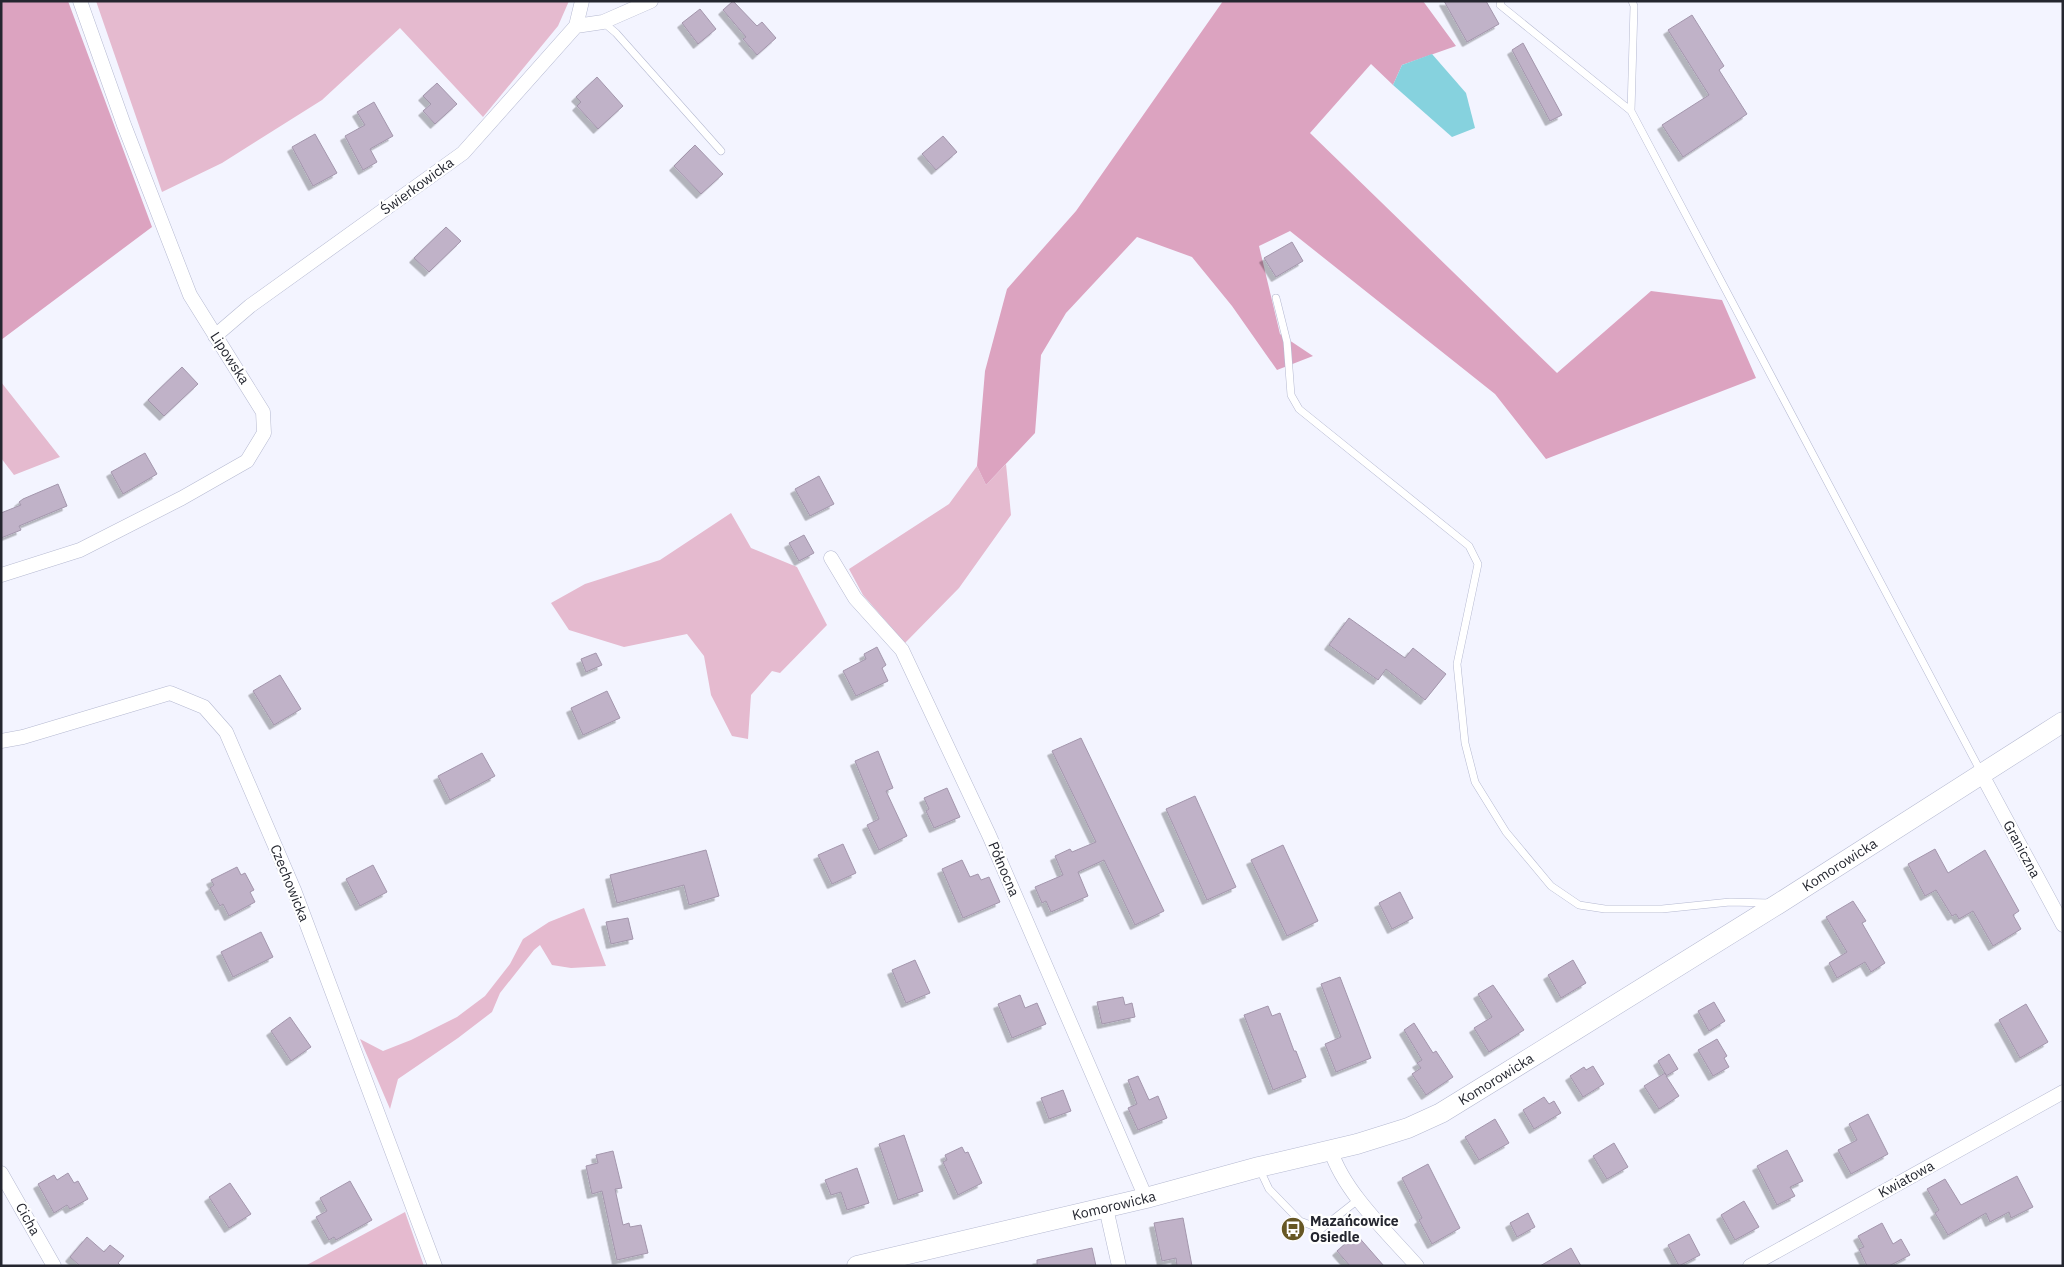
<svg xmlns="http://www.w3.org/2000/svg" width="2064" height="1267" viewBox="0 0 2064 1267" font-family="'IBM Plex Sans',sans-serif">
	<style>
		.green { fill: #e5bacf }
		.forest { fill: #dca3c0 }
		.water { fill: #86d2de }
		.building { fill: #c0b2c8; stroke: #a396ac; filter: url(#shadow) }
		.lines { fill: none; stroke-linecap: round; stroke-linejoin: round }
		.lane-casing { stroke: #b5b9d1; stroke-width: 8 }
		.street-casing { stroke: #b5b9d1; stroke-width: 15 }
		.secondary-casing { stroke: #b5b9d1; stroke-width: 21 }
		.lane { stroke: #fff; stroke-width: 7 }
		.street { stroke: #fff; stroke-width: 14 }
		.secondary { stroke: #fff; stroke-width: 20 }
		.labels { text-anchor: middle; stroke-width: 4.5; stroke-linejoin: round; paint-order: stroke }
		.street-label { font-size: 14px; fill: #24262f; stroke: #fff }
		.poi-label { font-size: 14px; font-weight: bold; fill: #24262f; stroke: #fff; text-anchor: start }
	</style>
	<defs>
		<filter id="shadow"><feDropShadow dx="-4.5" dy="4.5" stdDeviation="0" flood-color="#0004"/></filter>
	</defs>
	<rect width="100%" height="100%" fill="#f3f4ff"/>
	<!-- green -->
	<path class="green" d="M 96,1 L 569,1 L 558,26 L 483,117 L 400,28 L 322,100 L 222,163 L 162,192 Z
		M 1,382 L 60,457 L 14,475 L 1,458 Z
		M 1006,464 L 1011,515 L 959,588 L 905,643 L 863,595 L 849,569 L 949,504 L 977,466 L 986,485 Z
		M 731,513 L 751,548 L 797,567 L 827,625 L 780,673 L 772,671 L 751,695 L 748,739 L 732,736 L 711,695 L 704,656 L 687,634 L 624,647 L 569,630 L 551,603 L 585,584 L 660,560 Z
		M 584,908 L 606,966 L 571,968 L 552,965 L 540,945 L 534,950 L 500,993 L 492,1012 L 458,1038 L 398,1079 L 390,1109 L 360,1039 L 383,1051 L 411,1040 L 457,1017 L 485,996 L 510,964 L 523,939 L 549,922 Z
		M 405,1212 L 424,1266 L 305,1266 Z"/>
	<!-- forest -->
	<path class="forest" d="M 1,1 L 68,1 L 152,227 L 1,340 Z
		M 1223,1 L 1423,1 L 1456,46 L 1402,65 L 1393,85 L 1371,64 L 1310,133 L 1557,373 L 1651,291 L 1722,300 L 1756,378 L 1546,459 L 1495,394 L 1290,231 L 1259,246 L 1280,334 L 1313,356 L 1277,370 L 1232,306 L 1192,257 L 1137,237 L 1066,313 L 1041,355 L 1035,433 L 986,485 L 977,466 L 985,371 L 1007,289 L 1076,211 Z"/>
	<!-- water -->
	<path class="water" d="M 1432,54 L 1466,93 L 1475,128 L 1452,137 L 1393,85 L 1402,65 Z"/>
	<!-- building -->
	<path class="building" d="M 733,1 L 757,26 L 762,22 L 776,38 L 757,55 L 743,39 L 746,37 L 723,10 Z
		M 1444,1 L 1486,1 L 1499,24 L 1467,42 Z
		M 700,9 L 716,29 L 698,44 L 682,23 Z
		M 1692,15 L 1724,66 L 1719,70 L 1747,114 L 1683,157 L 1662,125 L 1709,95 L 1668,30 Z
		M 1523,43 L 1562,115 L 1550,121 L 1512,50 Z
		M 597,77 L 623,106 L 598,129 L 577,106 L 581,102 L 576,97 Z
		M 437,83 L 457,104 L 435,124 L 423,111 L 431,104 L 423,96 Z
		M 374,102 L 393,136 L 370,149 L 377,162 L 363,170 L 345,136 L 365,125 L 357,112 Z
		M 315,134 L 337,173 L 313,186 L 292,147 Z
		M 943,136 L 957,152 L 936,170 L 922,154 Z
		M 695,145 L 723,174 L 701,194 L 674,166 Z
		M 446,227 L 461,241 L 429,272 L 414,258 Z
		M 1292,242 L 1303,261 L 1276,277 L 1264,258 Z
		M 182,367 L 198,384 L 164,416 L 148,400 Z
		M 145,453 L 157,474 L 123,494 L 111,472 Z
		M 819,476 L 834,504 L 810,516 L 795,489 Z
		M 58,484 L 67,506 L 19,526 L 21,530 L 1,538 L 1,513 L 21,505 L 19,502 L 23,499 Z
		M 804,535 L 814,553 L 799,561 L 789,543 Z
		M 1349,618 L 1405,658 L 1413,648 L 1446,674 L 1425,700 L 1386,669 L 1378,680 L 1329,645 Z
		M 877,647 L 886,665 L 882,668 L 888,681 L 856,696 L 843,671 L 866,659 L 864,654 Z
		M 596,653 L 602,665 L 586,672 L 581,659 Z
		M 280,675 L 301,709 L 274,725 L 253,691 Z
		M 607,691 L 620,718 L 583,735 L 571,708 Z
		M 1081,738 L 1164,911 L 1135,925 L 1104,860 L 1078,872 L 1088,896 L 1051,912 L 1046,901 L 1042,903 L 1035,887 L 1063,875 L 1055,856 L 1070,849 L 1072,852 L 1096,842 L 1052,751 Z
		M 878,751 L 893,788 L 886,791 L 907,836 L 879,850 L 867,825 L 879,819 L 855,761 Z
		M 482,753 L 495,776 L 450,800 L 438,776 Z
		M 947,788 L 960,817 L 934,828 L 926,811 L 929,809 L 924,798 Z
		M 1195,796 L 1236,887 L 1207,900 L 1166,809 Z
		M 843,844 L 856,873 L 832,884 L 818,855 Z
		M 1283,845 L 1318,921 L 1287,936 L 1251,860 Z
		M 1935,849 L 1948,873 L 1985,850 L 2019,911 L 2013,915 L 2021,929 L 1993,946 L 1973,911 L 1959,919 L 1956,914 L 1952,916 L 1936,890 L 1925,896 L 1908,864 Z
		M 706,850 L 719,896 L 689,905 L 684,885 L 617,903 L 610,875 Z
		M 962,860 L 970,877 L 978,874 L 981,880 L 989,877 L 1000,902 L 963,918 L 942,869 Z
		M 373,865 L 387,892 L 360,906 L 346,879 Z
		M 237,867 L 241,875 L 245,873 L 254,890 L 250,892 L 255,902 L 229,916 L 223,904 L 220,906 L 210,888 L 214,885 L 211,880 Z
		M 1400,892 L 1413,918 L 1392,929 L 1379,903 Z
		M 1853,901 L 1866,921 L 1862,923 L 1885,963 L 1871,972 L 1865,962 L 1837,978 L 1829,963 L 1847,952 L 1826,917 Z
		M 628,918 L 633,939 L 611,944 L 606,922 Z
		M 261,932 L 273,957 L 233,977 L 221,952 Z
		M 915,960 L 930,993 L 906,1003 L 892,970 Z
		M 1573,960 L 1586,983 L 1561,998 L 1548,975 Z
		M 1340,977 L 1371,1058 L 1336,1072 L 1325,1044 L 1341,1037 L 1321,984 Z
		M 1493,985 L 1524,1030 L 1489,1052 L 1474,1028 L 1492,1017 L 1478,994 Z
		M 1020,995 L 1025,1008 L 1037,1003 L 1046,1024 L 1012,1038 L 998,1004 Z
		M 1123,997 L 1125,1005 L 1132,1003 L 1135,1017 L 1102,1024 L 1097,1002 Z
		M 1714,1002 L 1725,1021 L 1709,1031 L 1698,1011 Z
		M 2026,1004 L 2048,1042 L 2020,1058 L 1999,1020 Z
		M 1268,1006 L 1272,1016 L 1280,1013 L 1294,1051 L 1296,1051 L 1306,1077 L 1273,1090 L 1244,1015 Z
		M 290,1017 L 311,1047 L 291,1061 L 271,1031 Z
		M 1414,1023 L 1433,1053 L 1436,1051 L 1453,1077 L 1426,1095 L 1412,1074 L 1421,1068 L 1417,1063 L 1422,1060 L 1404,1030 Z
		M 1717,1039 L 1727,1056 L 1724,1058 L 1729,1067 L 1713,1076 L 1698,1050 Z
		M 1669,1054 L 1678,1069 L 1666,1076 L 1679,1096 L 1659,1109 L 1644,1086 L 1665,1073 L 1666,1075 L 1658,1061 Z
		M 1593,1066 L 1604,1084 L 1583,1097 L 1570,1076 L 1584,1067 L 1586,1070 Z
		M 1138,1076 L 1149,1100 L 1158,1096 L 1167,1118 L 1138,1130 L 1128,1108 L 1137,1104 L 1128,1080 Z
		M 1063,1090 L 1071,1111 L 1049,1119 L 1041,1098 Z
		M 1544,1097 L 1549,1104 L 1554,1101 L 1561,1113 L 1534,1129 L 1523,1110 Z
		M 1868,1114 L 1888,1154 L 1851,1174 L 1838,1150 L 1857,1140 L 1849,1124 Z
		M 1495,1119 L 1509,1143 L 1479,1160 L 1465,1137 Z
		M 904,1135 L 923,1191 L 898,1200 L 879,1144 Z
		M 1614,1143 L 1628,1167 L 1607,1179 L 1593,1156 Z
		M 962,1147 L 965,1153 L 968,1152 L 982,1183 L 958,1195 L 943,1162 L 947,1160 L 945,1155 Z
		M 1787,1150 L 1803,1181 L 1790,1187 L 1795,1196 L 1777,1205 L 1757,1166 Z
		M 613,1151 L 622,1188 L 615,1189 L 623,1225 L 629,1223 L 630,1227 L 641,1225 L 648,1253 L 617,1260 L 602,1191 L 592,1194 L 586,1166 L 598,1163 L 596,1155 Z
		M 1428,1164 L 1460,1228 L 1432,1244 L 1419,1220 L 1422,1218 L 1402,1178 Z
		M 857,1168 L 869,1203 L 847,1210 L 841,1192 L 831,1195 L 825,1180 Z
		M 68,1173 L 74,1183 L 78,1181 L 88,1199 L 70,1209 L 67,1205 L 54,1213 L 38,1184 L 54,1175 L 57,1180 Z
		M 2017,1176 L 2033,1207 L 2011,1218 L 2009,1212 L 1990,1222 L 1986,1213 L 1948,1235 L 1935,1213 L 1939,1210 L 1927,1189 L 1945,1179 L 1961,1205 Z
		M 350,1181 L 372,1220 L 336,1240 L 334,1237 L 329,1240 L 316,1217 L 327,1211 L 320,1198 Z
		M 230,1183 L 251,1214 L 229,1228 L 209,1197 Z
		M 1744,1201 L 1759,1227 L 1735,1240 L 1721,1215 Z
		M 1528,1213 L 1535,1227 L 1517,1237 L 1510,1223 Z
		M 1183,1218 L 1192,1266 L 1177,1266 L 1176,1258 L 1162,1261 L 1154,1223 Z
		M 1882,1223 L 1893,1244 L 1901,1239 L 1910,1255 L 1889,1266 L 1867,1266 L 1859,1249 L 1864,1247 L 1858,1236 Z
		M 1356,1234 L 1384,1266 L 1350,1266 L 1337,1251 Z
		M 1689,1234 L 1700,1255 L 1679,1266 L 1668,1245 Z
		M 87,1237 L 104,1252 L 110,1245 L 124,1256 L 118,1263 L 121,1266 L 80,1266 L 70,1257 Z
		M 1092,1248 L 1096,1266 L 1037,1266 L 1037,1260 Z
		M 1571,1248 L 1581,1266 L 1540,1266 Z"/>
	<g class="lines">
		<!-- lane casing -->
		<g class="lane-casing">
			<path id="lane" d="M 1501,1 L 1500,5 L 1631,111 L 1981,772
				M 603,22 L 616,33 L 721,151
				M 1631,111 L 1634,6 L 1632,1
				M 1276,298 L 1287,342 L 1291,395 L 1299,409 L 1469,546 L 1478,564 L 1457,664 L 1465,743 L 1475,782 L 1506,832 L 1551,886 L 1579,905 L 1605,909 L 1662,909 L 1730,902 L 1770,903
				M 1260,1170 L 1269,1189 L 1300,1221 L 1321,1229 L 1359,1199"/>
		</g>
		<!-- street casing -->
		<g class="street-casing">
			<path id="street" d="M 576,26 L 603,22 L 651,1
				M 215,336 L 250,306 L 463,153 L 576,26 L 582,1
				M 831,558 L 855,598 L 902,650 L 989,835 L 1146,1198
				M 1,575 L 80,550 L 182,498 L 247,461 L 264,433 L 263,412 L 190,295 L 124,125 L 80,1
				M 1,741 L 23,737 L 170,693 L 204,707 L 226,732 L 294,890 L 435,1266
				M 1981,773 L 2063,925
				M 1331,1151 C 1344,1192 1388,1233 1417,1266
				M 1,1173 L 54,1266
				M 1106,1208 L 1119,1266
				M 1750,1266 L 2063,1092"/>
		</g>
		<!-- secondary casing -->
		<g class="secondary-casing">
			<g id="secondary">
				<path id="s1" d="M 857,1266 L 1146,1198 L 1259,1167 L 1357,1144 L 1408,1128 L 1441,1113 L 1506,1073 L 1778,904 L 2063,722"/>
			</g>
		</g>
		<!-- lane -->
		<use href="#lane" class="lane"/>
		<!-- street -->
		<use href="#street" class="street"/>
		<!-- secondary -->
		<use href="#secondary" class="secondary"/>
	</g>
	<!-- icons -->
	<defs>
		<g id="bus-disc" transform="scale(1.25)"><circle r="9.5" fill="#675724" stroke="#fff"/><path d="M-5-6H5V4H4V6H2V4H-2V6H-4V4H-5ZM-3.5-4V0h7V-4ZM-3.5 1.2v1.5H-2V1.2ZM2 1.2v1.5H3.5V1.2Z" fill="#fff"/></g>
	</defs>
	<g fill-rule="evenodd">
		<use href="#bus-disc" x="1293" y="1229"/>
	</g>
	<g class="labels">
		<!-- street labels -->
		<g class="street-label">
			<text transform="translate(417 186) rotate(-36)" y="5">Świerkowicka</text>
			<text transform="translate(230 358) rotate(57)" y="5">Lipowska</text>
			<text transform="translate(2022 849) rotate(62)" y="5">Graniczna</text>
			<text dy="5" stroke="none"><textPath href="#s1" startOffset="1074">Komorowicka</textPath></text>
			<text transform="translate(1004 869) rotate(67)" y="5">Północna</text>
			<text transform="translate(290 883) rotate(68)" y="5">Czechowicka</text>
			<text dy="5" stroke="none"><textPath href="#s1" startOffset="669">Komorowicka</textPath></text>
			<text transform="translate(1906 1179) rotate(-29)" y="5">Kwiatowa</text>
			<text dy="5" stroke="none"><textPath href="#s1" startOffset="264">Komorowicka</textPath></text>
			<text transform="translate(28 1219) rotate(61)" y="5">Cicha</text>
		</g>
		<!-- poi labels -->
		<g class="poi-label">
			<text x="1310" y="1226">Mazańcowice<tspan x="1310" dy="16">Osiedle</tspan></text>
		</g>
	</g>
	<!-- border -->
	<rect width="2064" height="1267" fill="none" stroke="#24262f" stroke-width="5"/>
</svg>
